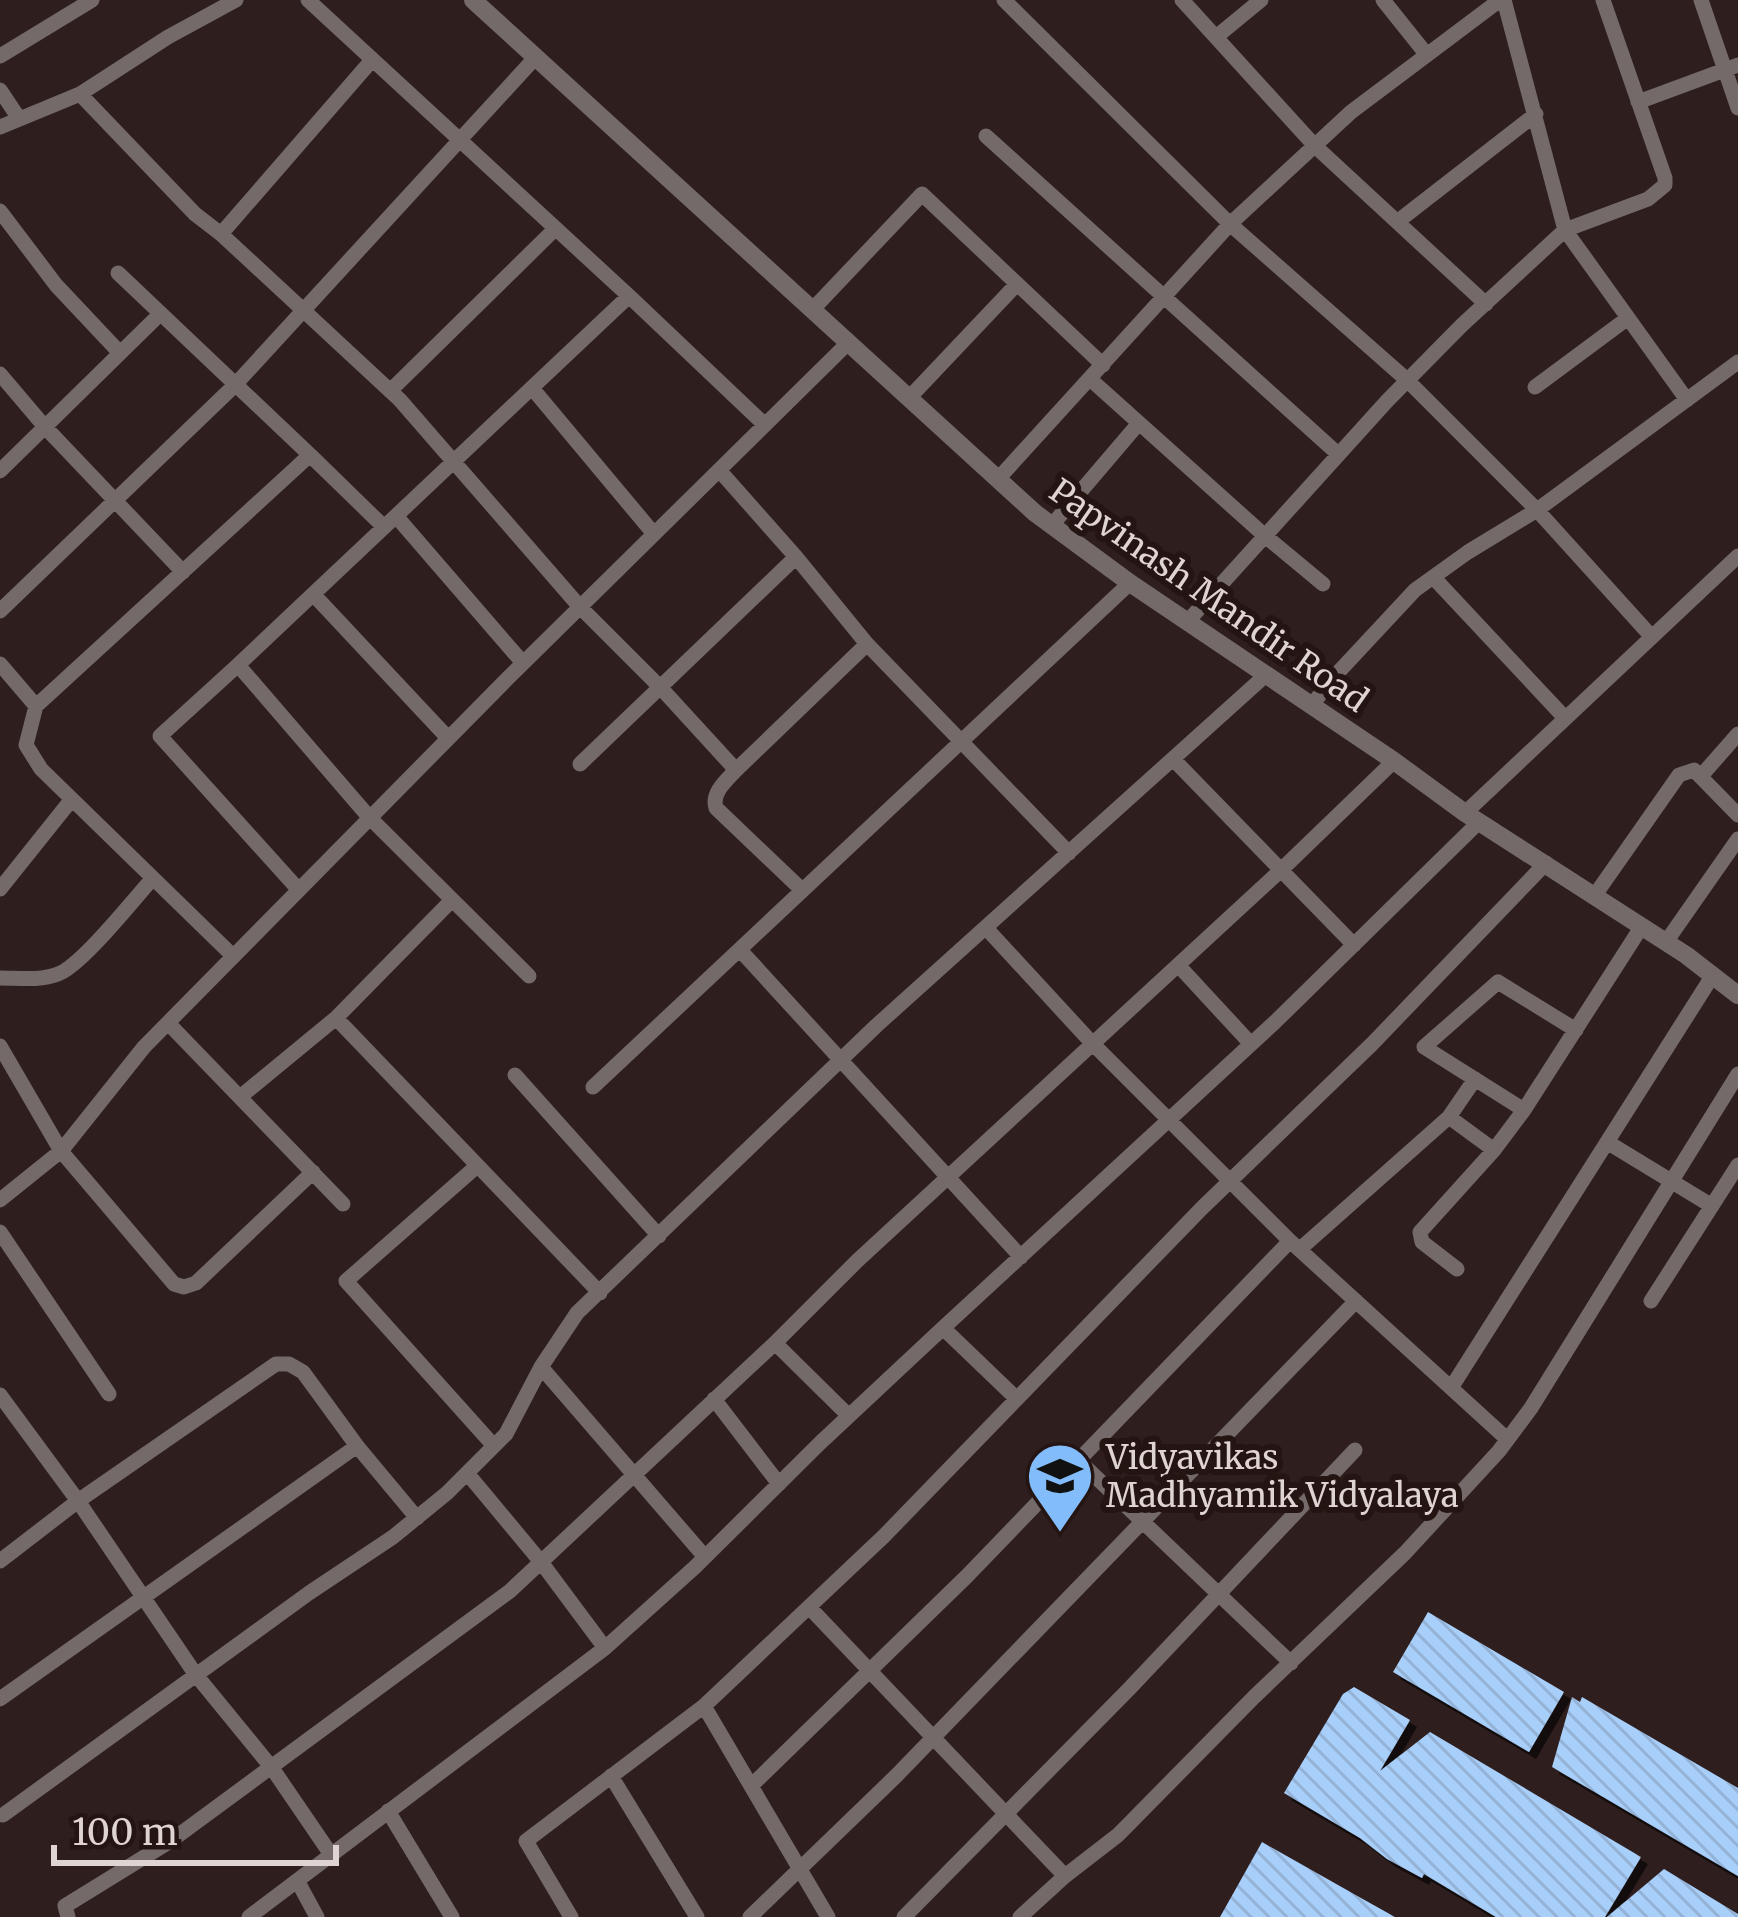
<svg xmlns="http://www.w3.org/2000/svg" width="1738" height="1917" viewBox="0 0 1738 1917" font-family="Merriweather,serif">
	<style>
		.building { fill: url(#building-back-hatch); filter: url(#shadow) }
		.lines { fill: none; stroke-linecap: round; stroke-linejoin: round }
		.minor { stroke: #736a69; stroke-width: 15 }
		.tertiary { stroke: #736a69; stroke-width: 18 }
		.labels { text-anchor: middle; stroke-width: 12; stroke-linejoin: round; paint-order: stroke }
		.street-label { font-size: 33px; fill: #e0d4d3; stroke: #241513 }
		.poi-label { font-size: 33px; fill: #e0d4d3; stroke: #241513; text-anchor: start }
	</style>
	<defs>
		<pattern id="building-back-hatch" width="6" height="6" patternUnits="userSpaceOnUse" patternTransform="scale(3)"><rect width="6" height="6" fill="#a8cffa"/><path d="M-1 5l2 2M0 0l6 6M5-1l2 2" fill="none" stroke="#94b2d5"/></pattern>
		<filter id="shadow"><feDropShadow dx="7" dy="7" stdDeviation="0" flood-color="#0009"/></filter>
	</defs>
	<rect width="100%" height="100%" fill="#2e1e1d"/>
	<!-- building -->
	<path class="building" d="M 1428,1612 L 1564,1692 L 1529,1752 L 1393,1672 Z
		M 1354,1687 L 1410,1720 L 1380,1771 L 1430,1732 L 1641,1857 L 1605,1917 L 1496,1917 L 1424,1874 L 1422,1878 L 1387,1859 L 1360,1838 L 1284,1793 L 1343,1694 Z
		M 1572,1697 L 1580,1702 L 1582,1697 L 1738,1788 L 1738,1876 L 1552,1767 Z
		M 1262,1842 L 1361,1898 L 1395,1917 L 1220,1917 Z
		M 1664,1869 L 1738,1914 L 1738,1917 L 1607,1917 Z"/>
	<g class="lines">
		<!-- minor -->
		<path class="minor" d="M 308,0 L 629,296
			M 1004,0 L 1230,224 L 1407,380 L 1537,510 L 1651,636
			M 1182,0 L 1315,146 L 1486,304
			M 1383,0 L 1427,55
			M 1504,0 L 1565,230 L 1687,400
			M 1701,0 L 1738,108
			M 1216,37 L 1261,0
			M 0,56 L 92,0
			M 0,90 L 18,117
			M 80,94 L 195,214 L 221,234 L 400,400 L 580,607 L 660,687 L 736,770 L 867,644 L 796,557 L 719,470
			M 1638,102 L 1738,65
			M 0,127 L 80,94 L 168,37 L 236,0
			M 986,136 L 1338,454
			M 0,211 L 56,285 L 120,353
			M 1397,222 L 1536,114
			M 221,234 L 372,60
			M 118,273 L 310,455 L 36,706 L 26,745 L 41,769 L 233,956
			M 812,310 L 922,194 L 1103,365
			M 0,374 L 45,427 L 183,572
			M 1090,379 L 1264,535 L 1323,584
			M 1535,387 L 1628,318
			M 532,388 L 654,534
			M 390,391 L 555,229
			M 909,398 L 1017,284
			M 310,455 L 384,527
			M 0,471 L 159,315
			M 998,479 L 1230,224 L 1351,112 L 1500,0
			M 396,516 L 523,663
			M 1052,525 L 1139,423
			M 1433,577 L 1565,718
			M 313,594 L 448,738
			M 0,611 L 234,386 L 535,58
			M 1188,621 L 1387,401 L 1462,325 L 1565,230 L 1648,199 L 1665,185 L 1665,178 L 1603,0
			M 867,644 L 1069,853
			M 0,664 L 36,706
			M 238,665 L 160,736 L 298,889
			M 1312,705 L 1332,679 L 1415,590 L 1468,552 L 1537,510 L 1738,362
			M 1173,759 L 1354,945
			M 580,764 L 796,557
			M 736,770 C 726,781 711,793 716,808 L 802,890
			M 1701,776 L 1738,734
			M 1465,813 L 1738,556
			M 0,889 L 72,799
			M 1595,895 L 1679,775 L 1694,770 L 1738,815
			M 986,928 L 1092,1043 L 1290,1241
			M 1666,942 L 1738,839
			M 740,950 L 1021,1257
			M 1178,965 L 1251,1044
			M 529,976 L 369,817 L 238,665 L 629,296 L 765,425
			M 0,978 C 18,978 40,981 58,974 C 81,966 134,899 153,878
			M 336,1018 L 600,1293
			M 168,1023 L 343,1204
			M 1576,1030 L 1498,982 L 1424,1047 L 1524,1110 L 1642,926
			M 0,1046 L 61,1151 L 174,1284 L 184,1287 L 196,1283 L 313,1172
			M 515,1075 L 659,1236
			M 1475,1079 L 1449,1117 L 1494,1150
			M 593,1087 L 1130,583
			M 240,1097 L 336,1018 L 452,900
			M 1607,1142 L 1712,1206
			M 477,1166 L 346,1281 L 494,1446
			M 0,1200 L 61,1151 L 144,1047 L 507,679 L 848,343
			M 0,1232 L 109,1394
			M 1300,1249 L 1449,1117
			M 1457,1269 L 1422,1242 L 1420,1232 L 1494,1150 L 1524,1110
			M 1651,1301 L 1738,1165
			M 943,1328 L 1017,1399
			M 775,1343 L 849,1416
			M 541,1367 L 705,1557
			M 1451,1388 L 1713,975
			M 0,1395 L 78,1501 L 196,1675 L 272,1768 L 332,1856
			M 714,1399 L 779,1484
			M 1079,1461 L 1291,1663
			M 467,1473 L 541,1562 L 605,1648
			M 0,1561 L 78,1501 L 276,1364 L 289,1364 L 303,1372 L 357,1446
			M 809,1607 L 1065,1876
			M 0,1699 L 357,1446 L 417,1518
			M 704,1706 L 884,1536 L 1202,1208 L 1372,1044 L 1546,863
			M 611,1776 L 697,1917
			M 751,1786 L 967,1576 L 1290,1241 L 1507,1439
			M 388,1811 L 452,1917
			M 3,1815 L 309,1593 L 393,1537 L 447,1493 L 506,1434 L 541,1367 L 577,1313 L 876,1026 L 1267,674
			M 298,1882 L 317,1917
			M 68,1917 L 65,1906 L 172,1840 L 510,1591 L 775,1343 L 857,1261 L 1280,871 L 1394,761
			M 249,1917 L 605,1648 L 695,1567 L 820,1443 L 943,1328 L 1275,1022 L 1479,822
			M 571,1917 L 526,1841 L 704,1706 L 828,1917
			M 750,1917 L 897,1775 L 1356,1301
			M 904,1917 L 1129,1689 L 1355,1450
			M 1020,1917 L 1065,1876 L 1118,1835 L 1254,1697 L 1405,1553 L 1499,1451 L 1531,1408 L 1738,1074"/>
		<!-- tertiary -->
		<path class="tertiary" d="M 473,0 L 1035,513 L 1130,583 L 1394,761 L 1465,813 L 1686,955 L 1738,995"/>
	</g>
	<!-- icons -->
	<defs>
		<g id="university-pin" transform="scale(3.45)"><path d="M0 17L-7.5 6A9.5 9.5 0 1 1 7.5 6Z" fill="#83bcfb" stroke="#241513"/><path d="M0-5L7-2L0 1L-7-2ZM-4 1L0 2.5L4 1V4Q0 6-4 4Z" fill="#111"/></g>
	</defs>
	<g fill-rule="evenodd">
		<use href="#university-pin" x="1060" y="1476"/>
	</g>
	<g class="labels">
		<!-- street labels -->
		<g class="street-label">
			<text transform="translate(1209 595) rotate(35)" y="12">Papvinash Mandir Road</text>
		</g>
		<!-- poi labels -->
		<g class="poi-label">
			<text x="1106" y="1469">Vidyavikas<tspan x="1106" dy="38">Madhyamik Vidyalaya</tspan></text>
		</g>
	</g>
	<!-- scale -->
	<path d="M54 1845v18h282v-18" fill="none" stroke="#e0d4d3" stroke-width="6"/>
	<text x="72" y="1845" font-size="36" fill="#e0d4d3" stroke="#241513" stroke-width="9" paint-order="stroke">100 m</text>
</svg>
